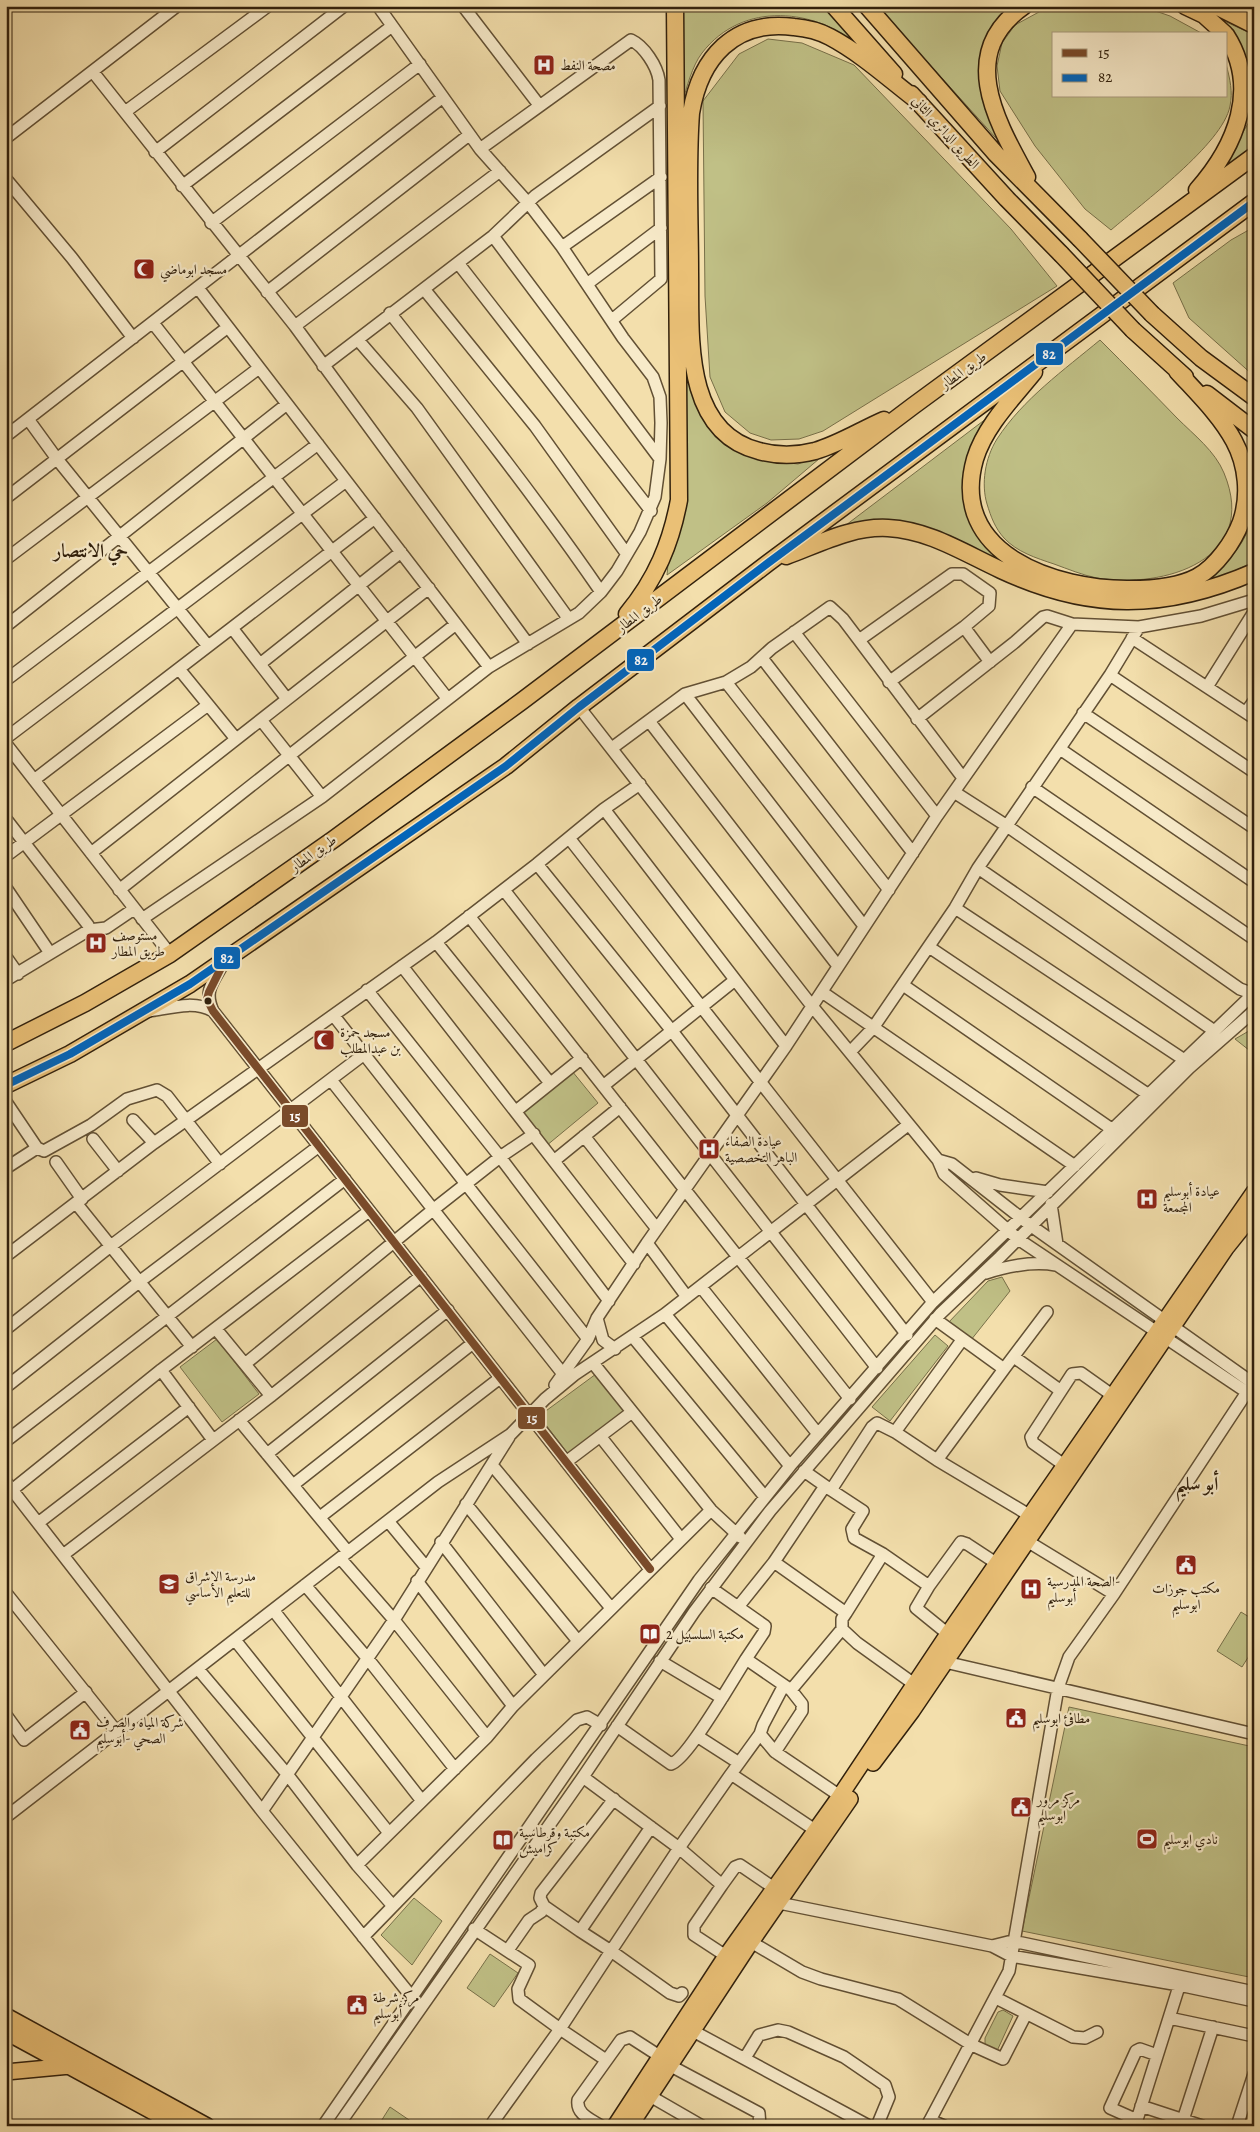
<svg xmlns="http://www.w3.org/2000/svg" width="1260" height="2132" viewBox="0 0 1260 2132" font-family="Alegreya,Amiri,serif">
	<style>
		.green { fill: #c0c086; stroke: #787049 }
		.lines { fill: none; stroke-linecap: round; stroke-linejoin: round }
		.minor-casing { stroke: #625034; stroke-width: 14 }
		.major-casing { stroke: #31200c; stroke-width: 18 }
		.highway-casing { stroke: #31200c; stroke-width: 19 }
		.minor { stroke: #f7eac9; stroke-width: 11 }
		.major { stroke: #eac076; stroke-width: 15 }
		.highway { stroke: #eac076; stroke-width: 16 }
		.highway-bridge-casing { stroke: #31200c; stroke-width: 19; stroke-linecap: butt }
		.highway-bridge { stroke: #eac076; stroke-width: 16 }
		.bus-1-casing { stroke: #f7eac9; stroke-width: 11 }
		.bus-2-casing { stroke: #f7eac9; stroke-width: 11 }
		.bus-1 { stroke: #7a4b2a; stroke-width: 8 }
		.bus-2 { stroke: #0065bd; stroke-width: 8 }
		.bus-dot { fill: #31200c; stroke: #f7eac9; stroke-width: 2 }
		.labels { text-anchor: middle; stroke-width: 4.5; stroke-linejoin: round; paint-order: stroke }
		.poi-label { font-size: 14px; fill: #31200c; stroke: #f7eac9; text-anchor: start }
		.street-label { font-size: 14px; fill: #31200c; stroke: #f7eac9 }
		.district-label { font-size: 19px; font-weight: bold; fill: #31200c; stroke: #f7eac9 }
		.line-badge { stroke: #f7eac9; stroke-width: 2 }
		.badge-label { font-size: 14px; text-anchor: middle; font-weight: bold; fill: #fff }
	</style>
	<rect width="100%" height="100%" fill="#f3dfac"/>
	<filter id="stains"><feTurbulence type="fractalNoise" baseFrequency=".004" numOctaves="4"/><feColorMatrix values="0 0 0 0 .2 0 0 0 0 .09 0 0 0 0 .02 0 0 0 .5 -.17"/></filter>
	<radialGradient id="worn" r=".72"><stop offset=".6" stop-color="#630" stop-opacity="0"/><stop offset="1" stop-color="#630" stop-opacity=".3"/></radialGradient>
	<!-- green -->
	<path class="green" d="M 681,6 L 825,6 L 863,48 C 816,8 743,0 702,53 C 692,66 687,87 682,103 Z
		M 877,6 L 1008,6 L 991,28 L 982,58 L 1004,147 Z
		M 1050,6 L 1144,7 L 1170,16 L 1203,34 L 1054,34 L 1054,96 L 1226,96 L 1226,64 C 1230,79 1233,92 1230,106 C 1223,144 1141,204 1111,230 L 1085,209 L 1035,146 L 1000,91 L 997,66 L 1002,43 L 1015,25 Z
		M 1222,20 L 1254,35 L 1254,76 L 1252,67 Z
		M 768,39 L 802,43 L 854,65 L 1011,229 L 1057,286 L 823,431 L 799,439 L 771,440 L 750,433 L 725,412 L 710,377 L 705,296 L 703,101 L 739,54 Z
		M 1254,100 L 1254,146 L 1220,171 L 1249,122 Z
		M 1254,227 L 1254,376 L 1189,318 L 1173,283 L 1231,240 Z
		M 1100,340 C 1126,366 1152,392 1177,418 C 1194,435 1215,451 1224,473 C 1260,560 1164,589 1097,578 C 1082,575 1068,569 1054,564 C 1036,558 1017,552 1004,538 C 995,528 991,517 987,504 C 981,484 985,458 997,439 C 1023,399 1064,370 1100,340 Z
		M 686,360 L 695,398 L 757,459 L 798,464 L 826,453 L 767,503 L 667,575 Z
		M 995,412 L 987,423 L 973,527 L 984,544 L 1006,562 L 1039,578 L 868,524 L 846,525 Z
		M 1254,505 L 1254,562 L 1206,584 C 1229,561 1251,540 1254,505 Z
		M 1254,1028 L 1254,1054 L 1235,1039 Z
		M 572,1071 L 598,1103 L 546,1146 L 519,1114 Z
		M 1002,1277 L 1010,1291 L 971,1340 L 948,1323 L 988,1281 Z
		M 935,1335 L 948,1346 L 890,1421 L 872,1407 Z
		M 217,1339 L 259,1394 L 222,1422 L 180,1367 Z
		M 596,1374 L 627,1411 L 569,1455 L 539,1416 Z
		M 1241,1612 L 1254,1620 L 1254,1648 L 1242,1667 L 1217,1651 Z
		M 1069,1707 L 1254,1747 L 1254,1978 L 1022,1931 Z
		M 414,1898 L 442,1921 L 412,1965 L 381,1935 Z
		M 490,1954 L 518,1973 L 494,2007 L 467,1988 Z
		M 1003,2010 L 1013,2016 L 997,2051 L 985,2044 L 985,2038 L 998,2012 Z
		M 390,2107 L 418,2126 L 378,2126 Z"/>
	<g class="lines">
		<!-- minor casing -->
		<g class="minor-casing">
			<path id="minor" d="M 463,6 L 539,105
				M 93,72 L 295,326 L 528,644
				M 125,112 L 268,6
				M 6,138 L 177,6
				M 480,149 L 631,40 C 644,46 657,66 659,80 L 661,279 L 612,320
				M 155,152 L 344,6
				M 6,179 L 72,258 L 133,338
				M 182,186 L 392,26
				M 211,223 L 420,64
				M 493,236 L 660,459
				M 562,247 L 661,177
				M 458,263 L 651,511
				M 587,284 L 661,228
				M 198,288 L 489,667
				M 424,289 L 535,426 L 626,553
				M 267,292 L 469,135
				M 390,313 C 463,405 535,496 601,592
				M 153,323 L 447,698
				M 295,326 L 500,171
				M 358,340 L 417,408 L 568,618
				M 323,366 L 493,236 L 535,196 L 660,106
				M 28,419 L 57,459 L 208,646
				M 6,436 L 443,97
				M 6,498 L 228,327
				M 6,559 L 259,368
				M 6,626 L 287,404
				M 964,627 L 990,662
				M 232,628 L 287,699
				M 794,632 L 937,816
				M 1132,638 L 1254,718
				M 859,640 L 952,574 L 963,574 L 990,593 L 989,606 L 964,627 L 889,682
				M 762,658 L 913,853
				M 260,664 L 401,552
				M 179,669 L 236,739
				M 1110,675 L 1254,772
				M 6,680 L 318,444
				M 726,682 L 889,890
				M 1207,687 L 1254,612
				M 685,694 L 864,926
				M 579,707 L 812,1006 L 938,1160 L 944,1174 L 1018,1239 L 1254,1397
				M 1246,712 L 1254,701
				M 1083,713 L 1254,828
				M 917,719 L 1015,642 L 1043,617 L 1047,616 L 1072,624 L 1139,627 L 1201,616 L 1254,600
				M 261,720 L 322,797
				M 649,721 L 838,966
				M 6,738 L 346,481
				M 6,744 L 170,954
				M 612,748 L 685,694 L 726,682 L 751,667 L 772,648 L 830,607 L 843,619 L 963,778
				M 1060,749 L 1254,882
				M 34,780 L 375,518
				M 1032,787 L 1254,939
				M 954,792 L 1007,826 L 1240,989 L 1254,994
				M 604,809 L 786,1046
				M 6,819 L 88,925 L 89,930
				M 569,838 L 933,1302
				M 91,853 L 429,588
				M 6,856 L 208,705
				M 537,864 L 672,1031 L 907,1335
				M 978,868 L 1213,1030
				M 6,888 L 50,953
				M 119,890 L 456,624
				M 504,890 L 877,1368
				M 955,908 L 1183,1059
				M 469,916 L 850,1399
				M 142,919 L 322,797 L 489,667 L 579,613 L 601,592 L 617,571 L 640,532 L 655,497 L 660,459 L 661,423 L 660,397 L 653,377 L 623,338 L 562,247 L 529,204 L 480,149 L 378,6
				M 436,942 L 550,1083
				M 929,947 L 1149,1095
				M 6,957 L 18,974
				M 224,962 C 214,981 203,990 213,1011 L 650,1569
				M 402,966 L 634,1264
				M 6,980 L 89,930 L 106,928 L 134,909
				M 903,985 L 1113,1130
				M 367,990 L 500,1157 L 609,1301
				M 822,992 L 1075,1166
				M 149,1011 C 170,1008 194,1000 213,1011
				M 334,1016 L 588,1339
				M 850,1052 L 873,1028 L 955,908 L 978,868 L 1110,675 L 1139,627
				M 331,1080 L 563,1374
				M 603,1086 L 735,980
				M 6,1102 L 37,1148 L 6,1168
				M 516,1111 L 582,1058
				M 133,1120 L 154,1143
				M 584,1136 L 657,1229
				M 93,1139 L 118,1171
				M 37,1148 L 44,1151 L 91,1125 L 127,1099 L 157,1090 L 167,1096 L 220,1164
				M 555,1160 L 620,1107
				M 938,1160 L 952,1164 L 1030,1225 L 1254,1384
				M 56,1162 L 82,1199
				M 976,1178 L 1000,1185 L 1048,1192
				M 76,1203 L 192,1347
				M 1051,1204 L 1057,1244
				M 647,1243 L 687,1297
				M 6,1256 L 154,1143 L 436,942 L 537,864 L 604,809 L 640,784
				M 986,1273 C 1008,1266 1033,1261 1056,1265
				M 701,1287 L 818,1434
				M 665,1314 L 790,1466
				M 597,1318 L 603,1340 L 615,1349
				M 935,1319 L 1004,1369 L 1047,1312
				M 6,1329 L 112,1245 L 363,1055
				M 216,1329 L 271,1396
				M 633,1337 L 765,1497
				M 962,1340 L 895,1432 L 937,1460 L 1004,1369
				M 1014,1357 L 1061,1391
				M 593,1363 L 711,1510 L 740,1537
				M 245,1364 L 434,1209 L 500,1157 L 534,1134
				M 161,1370 L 213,1440
				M 555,1385 L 588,1339 L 597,1318 L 647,1243 L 786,1046 L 937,816 L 1072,624
				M 6,1387 L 139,1282 L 319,1146
				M 239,1420 L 348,1552
				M 600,1436 L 681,1539
				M 6,1441 L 345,1179
				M 267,1454 L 448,1310
				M 937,1460 L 1029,1515
				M 566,1462 L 632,1412
				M 492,1465 L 611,1608
				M 1064,1465 L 1033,1443 L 1031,1437 L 1072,1374 L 1081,1373 L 1112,1395
				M 804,1471 L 831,1490 L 872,1427 L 877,1423 L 895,1432
				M 6,1482 L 262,1811 L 415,2001
				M 293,1485 L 473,1343
				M 825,1486 L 774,1562 L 846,1613
				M 12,1490 L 161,1370 L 369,1211
				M 831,1490 L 863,1511 L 852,1529 L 854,1538 L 883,1554 L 929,1586
				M 466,1504 L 578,1641
				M 320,1517 L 500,1378
				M 388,1521 L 426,1567
				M 38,1523 L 189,1407
				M 1027,1541 L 1114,1594
				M 441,1542 L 544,1675
				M 883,1554 L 846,1613 L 842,1619 L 842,1629 L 857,1643 L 914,1684
				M 63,1555 L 271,1396 L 421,1276
				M 340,1558 L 394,1620 L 487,1737
				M 417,1581 L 513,1706
				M 305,1585 L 368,1659 L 455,1769
				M 711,1588 L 765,1626 L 764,1632 L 746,1659 L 791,1690 L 842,1629
				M 6,1593 L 117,1732
				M 738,1607 L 774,1562
				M 274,1611 L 422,1801
				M 948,1634 L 916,1608 L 929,1586 L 961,1542 L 967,1544 L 996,1563
				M 235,1640 L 389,1833
				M 660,1661 L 722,1698 L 746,1659
				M 945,1662 L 1254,1734
				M 198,1669 L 287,1774 L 357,1865 L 393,1906
				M 791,1690 L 802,1704 L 802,1711 L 775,1752 L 840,1796
				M 6,1715 L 24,1740 L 86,1692
				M 617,1726 L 671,1764 C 684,1760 713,1712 722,1698
				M 760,1734 L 763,1725 L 784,1685
				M 697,1736 L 739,1763
				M 775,1752 L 760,1734 L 731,1774 L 815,1830
				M 583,1777 L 679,1848 L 731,1774
				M 614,1799 L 541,1893 L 540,1898 L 544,1906 L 580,1931 L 651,1827
				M 262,1811 L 394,1620 L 509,1437
				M 6,1817 L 438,1482 L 511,1434 L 545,1399 L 574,1375 L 665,1314 L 908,1125
				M 357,1865 L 487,1737 L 513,1706 L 711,1510
				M 722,1885 L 694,1926 L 694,1935 L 726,1956
				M 779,1903 L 992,1946 L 1011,1956 L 1179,1985 L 1254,2001
				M 474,1929 L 529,1965 L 518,1989 L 519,1999 L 560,2029 L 611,1951 L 670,1993 L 679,1996 L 682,1993
				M 580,1931 L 611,1951 L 679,1848 L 722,1885 L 735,1867 L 740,1865 L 774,1888
				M 363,1937 L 536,1759 L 577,1720 L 587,1717 L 601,1725
				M 751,1942 L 802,1972 L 821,1979 L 898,1999 L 972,2045 L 1003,2059 L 1026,2014
				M 992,1946 L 1012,1941 L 1022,1943 L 1254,1992
				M 508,1950 L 529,1920 L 541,1912 L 544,1906
				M 996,1998 L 1073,2037 L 1085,2038 L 1097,2032
				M 1169,2018 L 1254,2036
				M 693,2031 L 869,2126
				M 745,2058 L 759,2035 L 778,2030 L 788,2032 L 844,2057 L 885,2085 L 889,2097 L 877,2126
				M 669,2065 L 759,2113 L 760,2126
				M 650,2096 L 702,2126
				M 1141,2106 L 1202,2126
				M 930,2120 L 944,2126
				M 1137,2120 L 1110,2108 L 1136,2051 L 1140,2049 L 1157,2055
				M 1183,2120 L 1213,2027
				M 323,2126 L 699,1580 L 790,1466 L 933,1302 L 1254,993
				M 338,2126 L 583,1777 L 694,1612 L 770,1511 L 940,1314 L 1000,1257 L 1189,1068 L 1254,1011
				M 498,2126 L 493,2122 L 560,2029 L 606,2060
				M 601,2126 C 590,2119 576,2114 578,2100 L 621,2040 L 630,2037 L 661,2057
				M 927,2126 L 1009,1971 L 1058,1688 L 1069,1657 L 1114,1594 L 1247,1392
				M 1135,2126 L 1181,1980
				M 1237,2126 L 1254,2074"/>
		</g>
		<!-- major casing -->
		<g class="major-casing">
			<path id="major" d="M 873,1763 L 912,1711 L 1226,1248 L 1254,1213
				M 6,2016 L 207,2126
				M 6,2032 L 179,2126
				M 6,2072 L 70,2066
				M 615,2126 L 726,1956 L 840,1796 L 948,1634 L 1254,1192
				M 630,2126 L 751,1942 L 850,1799"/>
		</g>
		<!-- highway casing -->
		<g class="highway-casing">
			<path id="highway" d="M 834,6 L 894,74
				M 867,6 L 996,154 L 1080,239
				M 1024,6 C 956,53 997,122 1027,177
				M 1185,6 L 1204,15 L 1225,34
				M 1216,6 L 1254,25
				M 911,94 L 1007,199 L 1061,254
				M 1197,190 C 1236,146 1260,88 1226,35
				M 1152,314 L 1201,358 L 1254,397
				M 1133,330 L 1185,377
				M 1034,372 C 1013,398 985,426 975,459 C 948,555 1057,590 1130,589 C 1151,589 1178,587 1197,577 C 1216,567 1234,541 1241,522 C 1250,496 1247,465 1234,441 C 1220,415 1197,393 1177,371
				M 1207,394 L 1254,430
				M 884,420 C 861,430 839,444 815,451 C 796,456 777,456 759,451 C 682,432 691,333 690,272 C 690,219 687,166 691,113 C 700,58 734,19 794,27 C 806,28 819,31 830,37 C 862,54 890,80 919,102
				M 786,556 C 819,544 852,526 888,528 C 929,530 964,553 1001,570 C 1089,611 1164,611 1254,572
				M 627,614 C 656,579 671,543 679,500 L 675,6
				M 6,1043 L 85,1003 L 170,954 L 334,839 L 522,701 L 913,406 L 1254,156
				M 6,1085 L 70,1054 L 190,984 L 506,766 L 579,707 L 768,563 L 1254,202"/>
		</g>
		<!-- minor -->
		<use href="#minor" class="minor"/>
		<!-- major -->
		<use href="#major" class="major"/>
		<!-- highway -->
		<use href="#highway" class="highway"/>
		<!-- highway-bridge casing -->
		<g class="highway-bridge-casing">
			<path id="highway-bridge" d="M 1080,239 L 1152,314
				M 1061,254 L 1133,330"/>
		</g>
		<!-- highway-bridge -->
		<use href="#highway-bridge" class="highway-bridge"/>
		<!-- bus-1 casing -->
		<g class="bus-1-casing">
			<path id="bus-1" d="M 226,958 L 209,992 L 207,999 L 213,1011 L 650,1569"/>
		</g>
		<!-- bus-2 casing -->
		<g class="bus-2-casing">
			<path id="bus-2" d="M 6,1085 L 70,1054 L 190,984 L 506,766 L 579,707 L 768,563 L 1254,202"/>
		</g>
		<!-- bus-1 -->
		<use href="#bus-1" class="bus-1"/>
		<!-- bus-2 -->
		<use href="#bus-2" class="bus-2"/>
	</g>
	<!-- icons -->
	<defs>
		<g id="hospital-square" transform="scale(1.125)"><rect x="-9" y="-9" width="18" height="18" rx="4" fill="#8f2418" stroke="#f7eac9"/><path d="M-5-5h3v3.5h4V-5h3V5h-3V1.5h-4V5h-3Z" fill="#fff"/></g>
		<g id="mosque-square" transform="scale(1.125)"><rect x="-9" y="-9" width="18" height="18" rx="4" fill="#8f2418" stroke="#f7eac9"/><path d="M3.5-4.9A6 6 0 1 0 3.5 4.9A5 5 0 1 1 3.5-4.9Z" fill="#fff"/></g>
		<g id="civic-square" transform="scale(1.125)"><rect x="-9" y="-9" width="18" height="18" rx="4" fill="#8f2418" stroke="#f7eac9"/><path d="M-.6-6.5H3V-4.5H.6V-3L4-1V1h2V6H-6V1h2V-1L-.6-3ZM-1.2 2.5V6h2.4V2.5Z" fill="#fff"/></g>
		<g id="school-square" transform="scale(1.125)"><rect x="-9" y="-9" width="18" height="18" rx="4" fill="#8f2418" stroke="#f7eac9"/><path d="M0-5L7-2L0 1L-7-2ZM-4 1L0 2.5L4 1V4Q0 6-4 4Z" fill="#fff"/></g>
		<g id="library-square" transform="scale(1.125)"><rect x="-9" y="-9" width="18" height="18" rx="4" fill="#8f2418" stroke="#f7eac9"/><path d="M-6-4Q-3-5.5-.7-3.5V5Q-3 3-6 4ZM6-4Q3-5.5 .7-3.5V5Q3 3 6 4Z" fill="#fff"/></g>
		<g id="stadium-square" transform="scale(1.125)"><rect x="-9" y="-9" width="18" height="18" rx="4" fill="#8f2418" stroke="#f7eac9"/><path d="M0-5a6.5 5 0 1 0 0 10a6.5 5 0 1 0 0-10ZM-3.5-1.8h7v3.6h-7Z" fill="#fff"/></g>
	</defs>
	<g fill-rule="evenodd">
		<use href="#hospital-square" x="544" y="65"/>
		<use href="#mosque-square" x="144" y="269"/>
		<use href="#hospital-square" x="96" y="943"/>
		<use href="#mosque-square" x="324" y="1040"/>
		<use href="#hospital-square" x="709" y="1149"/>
		<use href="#hospital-square" x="1147" y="1199"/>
		<use href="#civic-square" x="1186" y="1565"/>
		<use href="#school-square" x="169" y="1584"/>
		<use href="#hospital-square" x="1031" y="1589"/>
		<use href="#library-square" x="650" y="1634"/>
		<use href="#civic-square" x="1016" y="1718"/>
		<use href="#civic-square" x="80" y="1730"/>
		<use href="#civic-square" x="1021" y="1807"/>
		<use href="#stadium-square" x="1147" y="1839"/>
		<use href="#library-square" x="503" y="1840"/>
		<use href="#civic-square" x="357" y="2005"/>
	</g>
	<!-- markers -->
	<circle class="bus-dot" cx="208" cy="1001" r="4.5"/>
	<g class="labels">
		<!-- poi labels -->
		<g class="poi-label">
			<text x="560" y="70">مصحة النفط</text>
			<text x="160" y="274">مسجد ابوماضي</text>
			<text x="112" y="940">مستوصف<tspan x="112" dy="16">طريق المطار</tspan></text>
			<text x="340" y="1037">مسجد حمزة<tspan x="340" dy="16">بن عبدالمطلب</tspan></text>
			<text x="725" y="1146">عيادة الصفاء<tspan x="725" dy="16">الباهر التخصصية</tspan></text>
			<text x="1163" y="1196">عيادة أبوسليم<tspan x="1163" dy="16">المجمعة</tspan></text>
			<text x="185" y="1581">مدرسة الاشراق<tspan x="185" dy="16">للتعليم الأساسي</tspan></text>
			<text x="1047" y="1586">الصحة المدرسية-<tspan x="1047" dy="16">أبوسليم</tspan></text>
			<text x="1186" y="1593" text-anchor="middle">مكتب جوزات<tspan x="1186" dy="16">ابوسليم</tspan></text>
			<text x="666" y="1639">مكتبة السلسبيل 2</text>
			<text x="1032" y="1723">مطافئ ابوسليم</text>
			<text x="96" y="1727">شركة المياه والصرف<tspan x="96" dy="16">الصحي -أبوسليم</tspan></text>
			<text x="1037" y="1804">مركز مرور<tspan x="1037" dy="16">ابوسليم</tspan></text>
			<text x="519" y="1837">مكتبة وقرطاسية<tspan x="519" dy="16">كراميش</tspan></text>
			<text x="1163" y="1844">نادي ابوسليم</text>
			<text x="373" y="2002">مركز شرطة<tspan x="373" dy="16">أبوسليم</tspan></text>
		</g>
		<!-- street labels -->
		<g class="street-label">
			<text transform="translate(946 132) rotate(48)" y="5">الطريق الدائري الثاني</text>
			<text transform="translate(963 370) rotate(-36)" y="5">طريق المطار</text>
			<text transform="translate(639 613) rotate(-37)" y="5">طريق المطار</text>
			<text transform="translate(313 853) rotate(-35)" y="5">طريق المطار</text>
		</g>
		<!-- district labels -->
		<g class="district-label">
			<text x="91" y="557">حي الانتصار</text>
			<text x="1197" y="1490">أبو سليم</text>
		</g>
	</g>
	<g class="line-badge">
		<rect x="1035" y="342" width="29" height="24" rx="5" fill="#0065bd"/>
		<rect x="626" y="648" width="29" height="24" rx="5" fill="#0065bd"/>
		<rect x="213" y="946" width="28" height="24" rx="5" fill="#0065bd"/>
		<rect x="281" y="1104" width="28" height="24" rx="5" fill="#7a4b2a"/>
		<rect x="517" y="1406" width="29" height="24" rx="5" fill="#7a4b2a"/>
	</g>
	<g class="badge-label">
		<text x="1049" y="359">82</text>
		<text x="641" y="665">82</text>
		<text x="227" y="963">82</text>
		<text x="295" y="1121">15</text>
		<text x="532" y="1423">15</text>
	</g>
	<!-- margin -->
	<rect width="1260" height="2132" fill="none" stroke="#f3dfac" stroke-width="25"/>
	<rect x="8" y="8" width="1245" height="2117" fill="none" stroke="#31200c" stroke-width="2.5"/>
	<rect x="12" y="12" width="1235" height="2107" fill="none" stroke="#31200c"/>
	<!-- legend -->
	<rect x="1052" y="32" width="175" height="65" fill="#f7eac9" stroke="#a8997d"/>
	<rect x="1062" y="49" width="25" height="8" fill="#7a4b2a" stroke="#a8997d"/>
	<text x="1098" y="58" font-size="15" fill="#31200c">15</text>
	<rect x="1062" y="74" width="25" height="8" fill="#0065bd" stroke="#a8997d"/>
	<text x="1098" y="82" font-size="15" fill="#31200c">82</text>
	<rect width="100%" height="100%" filter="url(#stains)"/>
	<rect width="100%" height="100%" fill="url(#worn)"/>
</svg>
